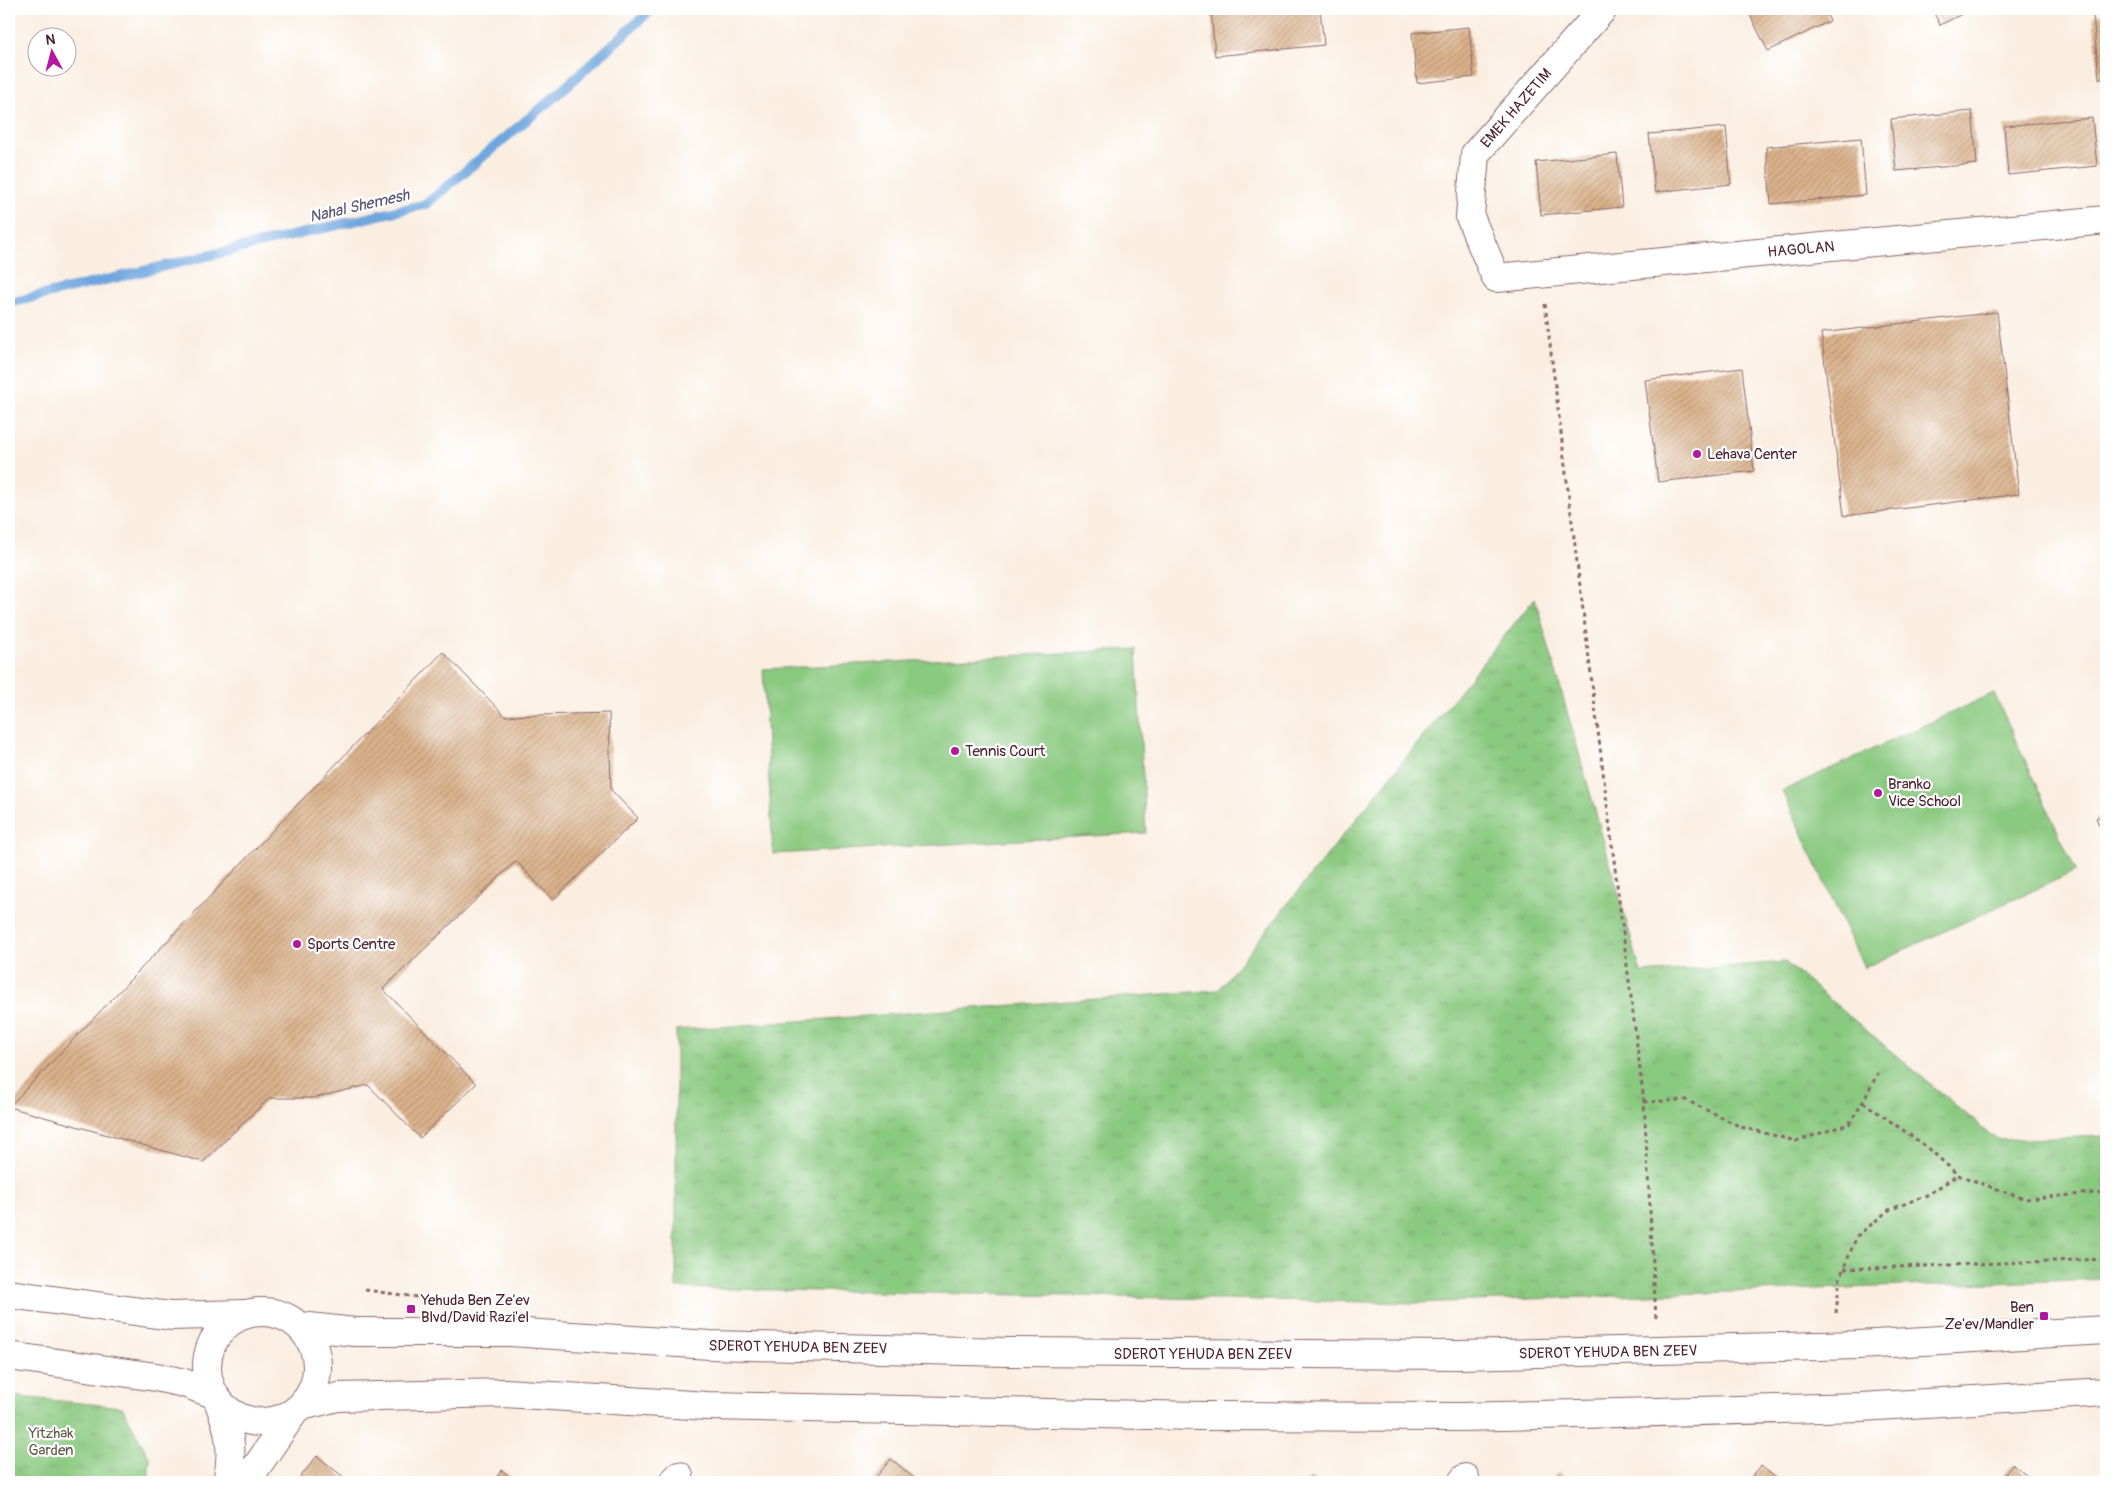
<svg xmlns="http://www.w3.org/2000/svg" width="2115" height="1491" viewBox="0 0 2115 1491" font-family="Pangolin,sans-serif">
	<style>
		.grass { fill: #8ac980; stroke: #6a7456 }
		.park { fill: url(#park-tufts); stroke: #6a7456 }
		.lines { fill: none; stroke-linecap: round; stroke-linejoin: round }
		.stream { stroke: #70a6de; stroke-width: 10 }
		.building { fill: url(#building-hatch) }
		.minor-casing { stroke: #88676b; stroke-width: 30 }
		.major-casing { stroke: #88676b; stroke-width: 30 }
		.path { stroke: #88676b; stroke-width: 3; stroke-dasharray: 4 4; stroke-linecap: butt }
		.minor { stroke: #fff; stroke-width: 28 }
		.major { stroke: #fff; stroke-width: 28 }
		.poi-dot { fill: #b5179e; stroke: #fff; stroke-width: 2 }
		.labels { text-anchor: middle; stroke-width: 4.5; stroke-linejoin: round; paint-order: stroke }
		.street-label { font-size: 15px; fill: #4a1f2b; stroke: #fff }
		.poi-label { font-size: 15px; fill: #4a1f2b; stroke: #fff; text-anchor: start }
		.park-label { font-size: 15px; fill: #605a49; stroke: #fff }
		.water-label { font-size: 16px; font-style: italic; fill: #595573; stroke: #fff }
	</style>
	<defs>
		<pattern id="park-tufts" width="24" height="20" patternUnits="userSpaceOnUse" patternTransform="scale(1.25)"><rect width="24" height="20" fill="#8ac980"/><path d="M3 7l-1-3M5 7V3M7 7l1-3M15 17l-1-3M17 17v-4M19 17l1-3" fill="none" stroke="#79ac6f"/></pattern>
		<pattern id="building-hatch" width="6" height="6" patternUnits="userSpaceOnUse" patternTransform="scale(1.25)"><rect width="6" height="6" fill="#dbb38c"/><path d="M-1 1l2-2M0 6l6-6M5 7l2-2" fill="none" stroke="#b49173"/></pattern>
	</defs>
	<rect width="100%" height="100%" fill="#fff"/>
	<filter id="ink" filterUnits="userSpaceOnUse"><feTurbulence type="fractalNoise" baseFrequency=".02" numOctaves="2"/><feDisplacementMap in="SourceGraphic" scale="10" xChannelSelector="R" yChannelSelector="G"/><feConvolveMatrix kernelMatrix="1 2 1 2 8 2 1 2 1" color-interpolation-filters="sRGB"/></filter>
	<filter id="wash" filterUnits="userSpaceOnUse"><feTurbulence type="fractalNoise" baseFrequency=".0096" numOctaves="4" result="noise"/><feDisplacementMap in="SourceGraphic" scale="20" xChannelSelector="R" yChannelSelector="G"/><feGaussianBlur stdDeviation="1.12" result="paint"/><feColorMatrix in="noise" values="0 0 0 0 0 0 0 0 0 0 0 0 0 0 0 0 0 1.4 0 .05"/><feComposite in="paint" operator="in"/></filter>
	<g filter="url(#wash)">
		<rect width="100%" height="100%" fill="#faeee1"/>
		<!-- grass -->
		<path class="grass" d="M 1136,649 L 1146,833 L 773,854 L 763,669 Z
			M 1994,693 L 2076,871 L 1864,968 L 1782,791 Z"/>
		<!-- park -->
		<path class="park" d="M 1535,598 L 1641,973 L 1785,962 L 1997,1140 L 2106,1136 L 2106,1279 L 1415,1303 L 676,1288 L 676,1030 L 1218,990 Z
			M 9,1396 L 122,1407 L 150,1459 L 148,1482 L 9,1482 Z"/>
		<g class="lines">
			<!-- stream -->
			<path class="stream" d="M 9,303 L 426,204 L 559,93 L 652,9"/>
		</g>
		<g id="blocks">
			<!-- building -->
			<path class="building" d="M 1211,9 L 1320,9 L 1324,45 L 1215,56 Z
				M 1747,9 L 1824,9 L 1830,21 L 1768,51 Z
				M 1932,9 L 1972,9 L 1940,25 Z
				M 2106,14 L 2106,78 L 2099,79 L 2093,15 Z
				M 1469,27 L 1474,77 L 1417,83 L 1412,33 Z
				M 1972,111 L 1977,164 L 1896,171 L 1891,119 Z
				M 2092,118 L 2097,166 L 2008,175 L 2004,126 Z
				M 1726,127 L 1731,184 L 1655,192 L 1649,134 Z
				M 1861,138 L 1866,195 L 1771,204 L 1766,147 Z
				M 1617,154 L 1622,207 L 1541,215 L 1536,162 Z
				M 1997,312 L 2019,494 L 1844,516 L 1821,333 Z
				M 1742,368 L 1754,471 L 1658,482 L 1645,380 Z
				M 443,652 L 505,716 L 609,713 L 611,790 L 638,818 L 553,900 L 516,861 L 383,989 L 476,1084 L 420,1138 L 368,1085 L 313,1098 L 269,1098 L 203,1162 L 9,1107 Z
				M 2106,813 L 2106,840 L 2096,818 Z
				M 317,1456 L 350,1482 L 296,1482 Z
				M 891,1459 L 919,1482 L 872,1482 Z
				M 2013,1464 L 2036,1482 L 1999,1482 Z
				M 1761,1466 L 1781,1482 L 1747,1482 Z
				M 502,1470 L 516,1482 L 492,1482 Z
				M 1558,1473 L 1570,1482 L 1551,1482 Z
				M 1310,1477 L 1317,1482 L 1306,1482 Z"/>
		</g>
	</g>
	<g filter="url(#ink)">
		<use href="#blocks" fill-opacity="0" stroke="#88676b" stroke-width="1"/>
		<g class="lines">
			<!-- minor casing -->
			<g class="minor-casing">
				<path id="minor" d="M 1603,9 L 1475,154 L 1470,217 L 1496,278 L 2106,220
					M 219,1403 C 230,1430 234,1453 227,1482
					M 246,1482 L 294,1412
					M 673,1482 L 679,1476
					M 1462,1482 L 1465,1478"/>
			</g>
			<!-- major casing -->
			<g class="major-casing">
				<path id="major" d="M 9,1294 L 171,1316 L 244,1314
					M207 1367a55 55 0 1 1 110 0a55 55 0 1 1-110 0Z
					M 300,1326 L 355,1332 L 510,1332 L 710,1345 L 1007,1352 L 1459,1355 L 1858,1345 L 2106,1330
					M 9,1356 L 156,1377 L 184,1383 L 213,1394
					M 302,1406 L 338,1397 L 505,1393 L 707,1406 L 1201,1416 L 1460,1417 L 1861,1407 L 2106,1392"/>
			</g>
			<!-- path -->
			<path class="path" d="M 1545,304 L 1644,1102
				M 1863,1102 L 1927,1147 L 1958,1175 L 2025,1199 L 2106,1192
				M 1844,1269 L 2106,1259
				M 365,1290 L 424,1298
				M 1836,1313 L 1840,1277 L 1857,1236 L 1889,1210 L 1927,1195 L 1958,1175
				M 1656,1318 L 1644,1102 L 1686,1100 L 1741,1127 L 1796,1141 L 1849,1124 L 1863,1102 L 1878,1073"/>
			<!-- minor -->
			<use href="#minor" class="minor"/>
			<!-- major -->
			<use href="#major" class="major"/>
		</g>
	</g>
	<!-- markers -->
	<g class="poi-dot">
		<circle cx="1697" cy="454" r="5"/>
		<circle cx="955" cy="751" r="5"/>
		<circle cx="1878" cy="793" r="5"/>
		<circle cx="297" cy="944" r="5"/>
		<rect x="406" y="1304" width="10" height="10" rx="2.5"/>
		<rect x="2039" y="1311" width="10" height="10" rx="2.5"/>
	</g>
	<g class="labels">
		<!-- street labels -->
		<g class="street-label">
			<text transform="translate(1516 108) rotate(-49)" y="5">EMEK HAZETIM</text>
			<text transform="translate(1801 249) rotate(-5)" y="5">HAGOLAN</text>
			<text transform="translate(798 1347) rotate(1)" y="5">SDEROT YEHUDA BEN ZEEV</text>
			<text transform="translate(1608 1352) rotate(-1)" y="5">SDEROT YEHUDA BEN ZEEV</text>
			<text x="1203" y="1359">SDEROT YEHUDA BEN ZEEV</text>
		</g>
		<!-- poi labels -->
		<g class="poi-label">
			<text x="1707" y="459">Lehava Center</text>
			<text x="965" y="756">Tennis Court</text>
			<text x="1888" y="789">Branko<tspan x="1888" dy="17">Vice School</tspan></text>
			<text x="307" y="949">Sports Centre</text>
			<text x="421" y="1305">Yehuda Ben Ze'ev<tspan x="421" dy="17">Blvd/David Razi'el</tspan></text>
			<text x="2034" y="1312" text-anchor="end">Ben<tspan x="2034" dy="17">Ze'ev/Mandler</tspan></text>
		</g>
		<!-- park labels -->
		<g class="park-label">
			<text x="51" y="1438">Yitzhak<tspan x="51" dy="17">Garden</tspan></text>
		</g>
		<!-- water labels -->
		<g class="water-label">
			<text transform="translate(359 205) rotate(-13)" y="6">Nahal Shemesh</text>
		</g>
	</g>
	<!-- margin -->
	<rect width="2115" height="1491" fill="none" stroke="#fff" stroke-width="30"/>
	<!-- north arrow -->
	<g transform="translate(52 52) rotate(353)"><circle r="24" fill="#ffffff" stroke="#b7a5aa"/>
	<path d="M0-4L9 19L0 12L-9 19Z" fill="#b5179e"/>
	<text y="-8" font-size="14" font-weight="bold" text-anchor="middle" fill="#4a1f2b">N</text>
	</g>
</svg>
